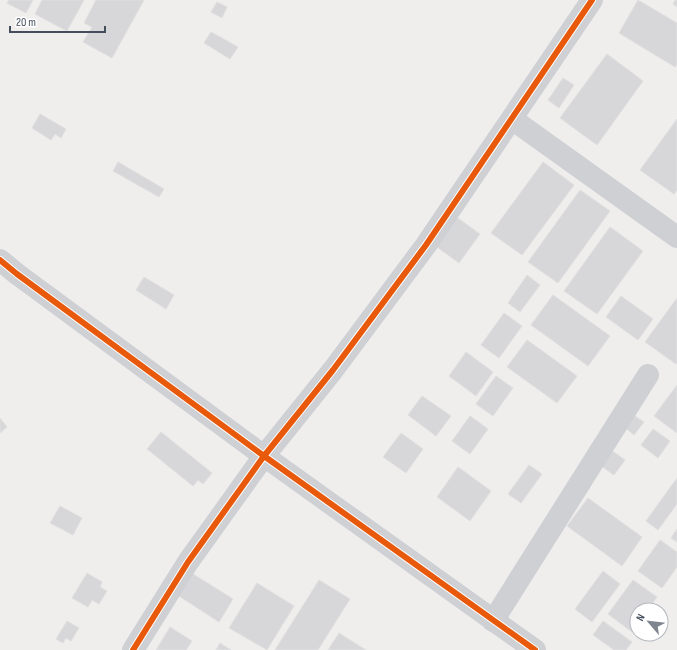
<svg xmlns="http://www.w3.org/2000/svg" width="677" height="650" viewBox="0 0 677 650" font-family="'Sofia Sans Condensed',sans-serif">
	<style>
		.building { fill: #d7d7d9; stroke: #e0dfe0 }
		.lines { fill: none; stroke-linecap: round; stroke-linejoin: round }
		.minor { stroke: #ced0d4; stroke-width: 22 }
		.tertiary { stroke: #ced0d4; stroke-width: 22 }
		.cycleway-casing { stroke: #fff; stroke-width: 8 }
		.cycleway { stroke: #e8590c; stroke-width: 6 }
	</style>
	<rect width="100%" height="100%" fill="#efeeed"/>
	<!-- building -->
	<path class="building" d="M 9,0 L 33,0 L 26,13 L 7,3 Z
		M 42,0 L 84,0 L 67,31 L 35,14 Z
		M 96,0 L 144,0 L 112,58 L 83,42 L 92,27 L 84,23 Z
		M 638,0 L 677,23 L 677,64 L 675,67 L 619,33 Z
		M 675,0 L 677,0 L 677,7 L 673,4 Z
		M 217,2 L 227,7 L 222,18 L 211,12 Z
		M 211,32 L 238,47 L 230,59 L 204,43 Z
		M 607,54 L 643,81 L 597,145 L 560,118 Z
		M 563,78 L 574,85 L 559,108 L 548,100 Z
		M 40,114 L 66,129 L 61,138 L 55,134 L 51,140 L 32,128 Z
		M 677,119 L 677,190 L 674,194 L 640,170 Z
		M 118,162 L 164,189 L 159,197 L 113,171 Z
		M 543,162 L 574,185 L 522,255 L 491,233 Z
		M 580,190 L 610,211 L 558,283 L 528,262 Z
		M 455,216 L 480,234 L 459,263 L 434,245 Z
		M 610,227 L 643,251 L 597,314 L 564,291 Z
		M 527,275 L 540,285 L 520,312 L 508,303 Z
		M 144,277 L 174,295 L 166,309 L 136,290 Z
		M 553,295 L 610,336 L 588,366 L 531,325 Z
		M 621,296 L 653,319 L 638,340 L 606,317 Z
		M 677,298 L 677,362 L 676,364 L 645,342 Z
		M 504,313 L 522,326 L 499,358 L 481,345 Z
		M 527,340 L 577,376 L 557,403 L 507,367 Z
		M 466,352 L 493,372 L 476,396 L 449,376 Z
		M 496,376 L 513,388 L 493,416 L 476,404 Z
		M 677,385 L 677,433 L 654,416 Z
		M 422,396 L 451,416 L 436,436 L 408,415 Z
		M 632,414 L 644,422 L 634,435 L 623,426 Z
		M 470,416 L 488,429 L 470,454 L 452,441 Z
		M 0,418 L 7,427 L 0,433 Z
		M 653,429 L 670,441 L 658,458 L 641,445 Z
		M 161,432 L 212,473 L 203,484 L 198,480 L 193,486 L 147,449 Z
		M 401,433 L 423,449 L 406,473 L 383,457 Z
		M 608,448 L 625,460 L 614,475 L 597,463 Z
		M 529,465 L 542,474 L 521,503 L 508,494 Z
		M 458,467 L 491,491 L 470,521 L 437,497 Z
		M 677,478 L 677,504 L 658,530 L 646,521 Z
		M 588,498 L 642,537 L 622,566 L 567,526 Z
		M 60,506 L 82,518 L 73,535 L 50,523 Z
		M 677,529 L 677,542 L 671,538 Z
		M 660,540 L 677,552 L 677,567 L 662,588 L 638,571 Z
		M 603,571 L 620,584 L 592,622 L 575,609 Z
		M 87,573 L 102,582 L 100,587 L 107,591 L 99,604 L 92,600 L 88,607 L 72,598 Z
		M 193,574 L 233,599 L 219,622 L 179,596 Z
		M 319,580 L 350,599 L 318,650 L 275,650 Z
		M 633,580 L 657,597 L 648,610 L 637,610 L 637,625 L 632,632 L 608,614 Z
		M 257,583 L 294,606 L 267,650 L 229,628 Z
		M 67,621 L 79,628 L 71,641 L 66,638 L 63,643 L 56,639 Z
		M 603,621 L 632,642 L 626,650 L 614,650 L 593,635 Z
		M 170,627 L 192,641 L 186,650 L 156,650 Z
		M 339,633 L 366,650 L 328,650 Z
		M 220,643 L 231,650 L 216,650 Z"/>
	<g class="lines">
		<!-- minor -->
		<path class="minor" d="M 512,119 L 677,237
			M 493,621 L 648,375
			M 133,650 L 188,562 L 264,456 L 333,370 L 426,245 L 592,0"/>
		<!-- tertiary -->
		<path class="tertiary" d="M 0,260 L 17,274 L 264,456 L 535,650"/>
		<!-- cycleway casing -->
		<g class="cycleway-casing">
			<path id="cycleway" d="M 0,260 L 17,274 L 264,456 L 535,650
				M 133,650 L 188,562 L 264,456 L 333,370 L 426,245 L 592,0"/>
		</g>
		<!-- cycleway -->
		<use href="#cycleway" class="cycleway"/>
	</g>
	<!-- north arrow -->
	<g transform="translate(649 622) rotate(298)"><circle r="19" fill="#ffffff" stroke="#b4b8be"/>
	<path d="M0-3L7 15L0 10L-7 15Z" fill="#7f858f"/>
	<text y="-6" font-size="11" font-weight="bold" text-anchor="middle" fill="#434d5c">N</text>
	</g>
	<!-- scale -->
	<path d="M10 26v6h95v-6" fill="none" stroke="#434d5c" stroke-width="2"/>
	<text x="16" y="26" font-size="12" fill="#434d5c" stroke="#ffffff" stroke-width="3" paint-order="stroke">20 m</text>
</svg>
